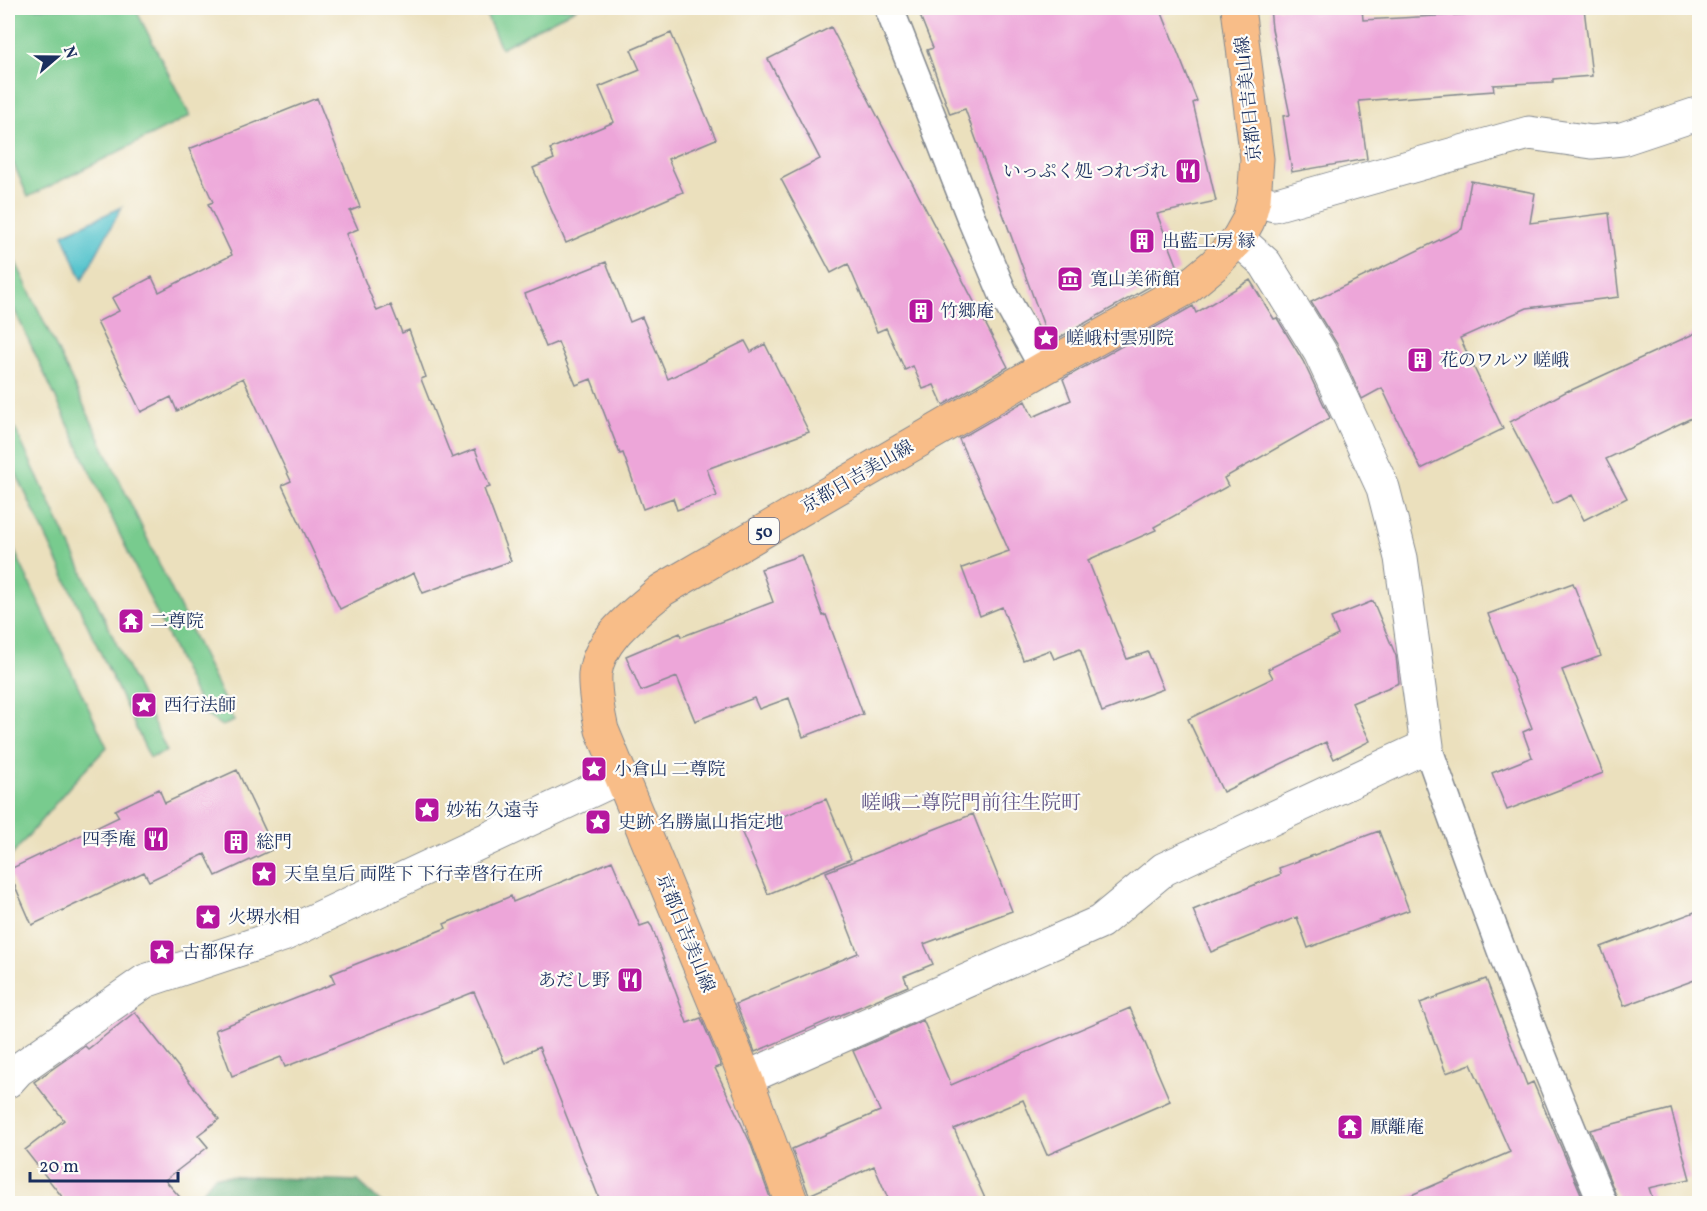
<svg xmlns="http://www.w3.org/2000/svg" width="1707" height="1211" viewBox="0 0 1707 1211" font-family="Vollkorn,'Noto Serif JP',serif">
	<style>
		.green { fill: #78cb8e; stroke: #4a7d76; stroke-width: 1.5 }
		.forest { fill: #62af79; stroke: #3e6f6c; stroke-width: 1.5 }
		.water { fill: #57c4cd; stroke: #397a96; stroke-width: 1.5 }
		.building { fill: #eda6d9 }
		.lines { fill: none; stroke-linecap: round; stroke-linejoin: round }
		.service-casing { stroke: #83888e; stroke-width: 31 }
		.minor-casing { stroke: #83888e; stroke-width: 35 }
		.primary-casing { stroke: #83888e; stroke-width: 35 }
		.service { stroke: #fff; stroke-width: 28 }
		.minor { stroke: #fff; stroke-width: 33 }
		.primary { stroke: #f8bd88; stroke-width: 33 }
		.labels { text-anchor: middle; stroke-width: 4.5; stroke-linejoin: round; paint-order: stroke }
		.shield { fill: #fdfcf7; stroke: #5f6c8c; stroke-width: 1.5 }
		.shield-label { font-size: 16px; font-weight: bold; fill: #1b2f5e }
		.street-label { font-size: 18px; fill: #1b2f5e; stroke: #fdfcf7 }
		.poi-label { font-size: 18px; fill: #1b2f5e; stroke: #fdfcf7; text-anchor: start }
		.neighbourhood-label { font-size: 20px; fill: #645989; stroke: #fdfcf7 }
	</style>
	<rect width="100%" height="100%" fill="#fdfcf7"/>
	<filter id="ink" filterUnits="userSpaceOnUse"><feTurbulence type="fractalNoise" baseFrequency=".0167" numOctaves="2"/><feDisplacementMap in="SourceGraphic" scale="12" xChannelSelector="R" yChannelSelector="G"/><feConvolveMatrix kernelMatrix="1 2 1 2 8 2 1 2 1" color-interpolation-filters="sRGB"/></filter>
	<filter id="wash" filterUnits="userSpaceOnUse"><feTurbulence type="fractalNoise" baseFrequency=".008" numOctaves="4" result="noise"/><feDisplacementMap in="SourceGraphic" scale="24" xChannelSelector="R" yChannelSelector="G"/><feGaussianBlur stdDeviation="1.35" result="paint"/><feColorMatrix in="noise" values="0 0 0 0 0 0 0 0 0 0 0 0 0 0 0 0 0 1.4 0 .05"/><feComposite in="paint" operator="in"/></filter>
	<g filter="url(#wash)">
		<rect width="100%" height="100%" fill="#ebe0bd"/>
		<!-- green -->
		<path class="green" d="M 8,8 L 135,8 L 190,116 L 28,197 L 8,151 Z
			M 483,8 L 577,8 L 501,48 Z
			M 8,246 L 234,721 L 222,726 L 204,714 L 8,296 Z
			M 8,414 L 167,751 L 150,758 L 8,456 Z
			M 8,537 L 107,747 L 70,786 L 8,860 Z"/>
		<!-- forest -->
		<path class="forest" d="M 215,1176 L 358,1181 L 382,1203 L 193,1203 Z"/>
		<!-- water -->
		<path class="water" d="M 122,207 L 82,280 L 63,234 Z"/>
		<g id="blocks">
			<!-- building -->
			<path class="building" d="M 917,8 L 1160,8 L 1197,101 L 1193,103 L 1216,201 L 1157,214 L 1179,270 L 1050,343 L 965,109 L 950,114 L 927,50 L 933,48 Z
				M 1270,8 L 1362,8 L 1363,20 L 1584,8 L 1592,76 L 1553,79 L 1553,82 L 1493,85 L 1494,91 L 1359,101 L 1367,159 L 1292,172 L 1283,116 L 1290,115 L 1272,29 Z
				M 831,27 L 1008,367 L 943,405 L 934,385 L 923,389 L 913,366 L 905,370 L 886,328 L 877,332 L 848,264 L 831,273 L 781,179 L 820,159 L 768,59 Z
				M 671,33 L 716,139 L 668,159 L 683,192 L 566,243 L 533,168 L 554,159 L 550,149 L 614,122 L 599,87 L 640,70 L 631,50 Z
				M 317,98 L 360,207 L 350,211 L 358,229 L 346,234 L 377,311 L 391,305 L 402,333 L 409,330 L 426,377 L 421,379 L 452,458 L 475,449 L 490,487 L 484,489 L 511,561 L 423,593 L 414,573 L 340,609 L 282,485 L 291,481 L 243,378 L 177,411 L 171,397 L 141,412 L 97,322 L 119,311 L 112,298 L 152,277 L 159,292 L 232,255 L 208,204 L 213,202 L 189,149 Z
				M 1471,181 L 1535,193 L 1530,223 L 1609,213 L 1619,297 L 1527,308 L 1460,338 L 1503,429 L 1421,469 L 1382,388 L 1362,399 L 1337,344 L 1311,302 L 1462,229 Z
				M 606,262 L 630,322 L 642,317 L 668,379 L 745,341 L 751,352 L 765,344 L 809,432 L 707,469 L 717,496 L 677,510 L 673,498 L 643,509 L 623,453 L 620,454 L 591,379 L 576,385 L 558,342 L 546,347 L 525,294 Z
				M 1250,280 L 1274,319 L 1277,318 L 1303,361 L 1330,418 L 1224,478 L 1228,486 L 1154,527 L 1156,530 L 1088,560 L 1127,659 L 1148,652 L 1163,689 L 1102,712 L 1080,649 L 1054,659 L 1050,650 L 1023,660 L 1002,607 L 980,616 L 962,568 L 1009,551 L 959,439 L 1025,401 L 1033,417 L 1071,400 L 1063,379 L 1193,306 L 1196,313 Z
				M 1700,331 L 1700,414 L 1606,459 L 1627,498 L 1584,520 L 1571,495 L 1553,504 L 1510,422 L 1569,390 L 1569,391 Z
				M 801,555 L 823,616 L 826,615 L 863,714 L 803,737 L 789,698 L 759,709 L 754,698 L 695,721 L 677,677 L 641,691 L 626,656 L 680,633 L 681,637 L 773,602 L 761,569 Z
				M 1573,583 L 1601,656 L 1562,670 L 1603,773 L 1507,810 L 1492,773 L 1532,757 L 1523,732 L 1532,728 L 1488,614 Z
				M 1373,601 L 1396,656 L 1399,683 L 1352,703 L 1370,741 L 1334,759 L 1326,742 L 1223,792 L 1188,719 L 1273,678 L 1268,669 L 1338,635 L 1331,618 Z
				M 237,770 L 274,849 L 216,876 L 205,854 L 149,881 L 144,872 L 32,925 L 8,870 L 119,817 L 115,810 L 159,789 L 165,803 Z
				M 826,799 L 851,859 L 768,894 L 742,833 Z
				M 973,814 L 1012,911 L 924,944 L 933,964 L 904,976 L 908,986 L 755,1052 L 736,1004 L 858,953 L 826,872 Z
				M 1379,831 L 1409,910 L 1308,948 L 1297,917 L 1211,952 L 1193,910 L 1281,874 L 1279,868 Z
				M 612,861 L 640,926 L 649,923 L 652,927 L 687,1023 L 701,1018 L 721,1066 L 715,1068 L 750,1142 L 772,1203 L 601,1203 L 539,1047 L 505,1063 L 474,992 L 285,1067 L 281,1057 L 232,1076 L 215,1030 L 335,983 L 331,974 L 446,928 L 444,924 L 511,896 L 513,902 Z
				M 1700,910 L 1700,978 L 1624,1006 L 1601,947 Z
				M 1486,979 L 1527,1085 L 1533,1082 L 1585,1203 L 1393,1203 L 1510,1152 L 1471,1064 L 1446,1073 L 1420,1003 Z
				M 1130,1008 L 1170,1101 L 1047,1155 L 1023,1100 L 954,1129 L 987,1203 L 890,1203 L 874,1166 L 809,1195 L 792,1149 L 880,1111 L 853,1051 L 923,1020 L 951,1085 Z
				M 135,1012 L 219,1119 L 198,1135 L 208,1147 L 165,1180 L 185,1203 L 67,1203 L 25,1150 L 64,1120 L 34,1082 L 85,1046 L 88,1049 Z
				M 1671,1109 L 1690,1179 L 1649,1188 L 1654,1203 L 1619,1203 L 1590,1130 Z"/>
		</g>
	</g>
	<g filter="url(#ink)">
		<use href="#blocks" fill-opacity="0" stroke="#83888e" stroke-width="1.5"/>
		<g class="lines">
			<!-- service casing -->
			<g class="service-casing">
				<path id="service" d="M 889,8 L 972,220 L 1004,296 L 1044,368
					M 1427,746 C 1482,900 1538,1053 1603,1204"/>
			</g>
			<!-- minor casing -->
			<g class="minor-casing">
				<path id="minor" d="M 1254,199 L 1274,205 L 1529,133 L 1592,142 L 1622,139 L 1700,113
					M 746,1078 L 1100,922 L 1164,869 L 1427,746 L 1401,558 L 1383,488 L 1320,352 L 1265,263 L 1238,239
					M 8,1081 L 18,1070 L 145,981 L 283,935 L 622,776"/>
			</g>
			<!-- primary casing -->
			<g class="primary-casing">
				<path id="primary" d="M 792,1204 L 746,1078 L 602,730 C 598,712 594,692 595,674 C 599,638 637,612 662,590 L 1044,368 L 1185,289 L 1214,265 L 1238,239 L 1248,221 L 1254,199 L 1257,159 L 1238,8"/>
			</g>
			<!-- service -->
			<use href="#service" class="service"/>
			<!-- minor -->
			<use href="#minor" class="minor"/>
			<!-- primary -->
			<use href="#primary" class="primary"/>
		</g>
	</g>
	<!-- icons -->
	<defs>
		<g id="restaurant-square" transform="scale(1.35)"><rect x="-9" y="-9" width="18" height="18" rx="4" fill="#b5179e" stroke="#fdfcf7"/><path d="M-5-6h1v4h1v-4h1v4h1v-4h1v5L-1.5 .5V6h-2V.5L-5-1ZM5-6V6H3V1.5H1.5Q1.5-4 5-6Z" fill="#fff"/></g>
		<g id="building-square" transform="scale(1.35)"><rect x="-9" y="-9" width="18" height="18" rx="4" fill="#b5179e" stroke="#fdfcf7"/><path d="M-4-6H4V6H1V3H-1V6H-4ZM-2.5-4.3h1.7v1.8h-1.7ZM.8-4.3h1.7v1.8H.8ZM-2.5-1h1.7V.8h-1.7ZM.8-1h1.7V.8H.8Z" fill="#fff"/></g>
		<g id="museum-square" transform="scale(1.35)"><rect x="-9" y="-9" width="18" height="18" rx="4" fill="#b5179e" stroke="#fdfcf7"/><path d="M0-6L6-3V-2H-6V-3ZM-5-1h2V3h-2ZM-1-1h2V3h-2ZM3-1h2V3H3ZM-6 4H6V6H-6Z" fill="#fff"/></g>
		<g id="sight-square" transform="scale(1.35)"><rect x="-9" y="-9" width="18" height="18" rx="4" fill="#b5179e" stroke="#fdfcf7"/><path d="M0-6L1.8-2.2L6-1.7L2.9 1.2L3.7 5.4L0 3.3L-3.7 5.4L-2.9 1.2L-6-1.7L-1.8-2.2Z" fill="#fff"/></g>
		<g id="temple-square" transform="scale(1.35)"><rect x="-9" y="-9" width="18" height="18" rx="4" fill="#b5179e" stroke="#fdfcf7"/><path d="M0-6L5-2H3V0L6.5 2.5H4V6H1.5V3h-3V6H-4V2.5H-6.5L-3 0V-2H-5Z" fill="#fff"/></g>
	</defs>
	<g fill-rule="evenodd">
		<use href="#restaurant-square" x="1188" y="171"/>
		<use href="#building-square" x="1142" y="241"/>
		<use href="#museum-square" x="1070" y="279"/>
		<use href="#building-square" x="921" y="311"/>
		<use href="#sight-square" x="1046" y="338"/>
		<use href="#building-square" x="1420" y="360"/>
		<use href="#temple-square" x="131" y="621"/>
		<use href="#sight-square" x="144" y="705"/>
		<use href="#sight-square" x="594" y="769"/>
		<use href="#sight-square" x="427" y="810"/>
		<use href="#sight-square" x="598" y="822"/>
		<use href="#restaurant-square" x="156" y="839"/>
		<use href="#building-square" x="236" y="842"/>
		<use href="#sight-square" x="264" y="874"/>
		<use href="#sight-square" x="208" y="917"/>
		<use href="#sight-square" x="162" y="952"/>
		<use href="#restaurant-square" x="630" y="980"/>
		<use href="#temple-square" x="1350" y="1127"/>
	</g>
	<g class="labels">
		<!-- shield labels -->
		<rect class="shield" x="749" y="518" width="30" height="26" rx="4.5"/>
		<g class="shield-label">
			<text x="764" y="537">50</text>
		</g>
		<!-- street labels -->
		<g class="street-label">
			<text transform="translate(1248 99) rotate(-96)" y="6">京都日吉美山線</text>
			<text transform="translate(857 476) rotate(-30)" y="6">京都日吉美山線</text>
			<text transform="translate(686 933) rotate(68)" y="6">京都日吉美山線</text>
		</g>
		<!-- poi labels -->
		<g class="poi-label">
			<text x="1168" y="177" text-anchor="end">いっぷく処 つれづれ</text>
			<text x="1162" y="247">出藍工房 縁</text>
			<text x="1090" y="285">寛山美術館</text>
			<text x="940" y="317">竹郷庵</text>
			<text x="1066" y="344">嵯峨村雲別院</text>
			<text x="1440" y="366">花のワルツ 嵯峨</text>
			<text x="150" y="627">二尊院</text>
			<text x="164" y="711">西行法師</text>
			<text x="614" y="775">小倉山 二尊院</text>
			<text x="446" y="816">妙祐 久遠寺</text>
			<text x="618" y="828">史跡 名勝嵐山指定地</text>
			<text x="136" y="845" text-anchor="end">四季庵</text>
			<text x="256" y="848">総門</text>
			<text x="284" y="880">天皇皇后 両陛下 下行幸晵行在所</text>
			<text x="228" y="923">火堺水相</text>
			<text x="182" y="958">古都保存</text>
			<text x="610" y="986" text-anchor="end">あだし野</text>
			<text x="1370" y="1133">厭離庵</text>
		</g>
		<!-- neighbourhood labels -->
		<g class="neighbourhood-label">
			<text x="971" y="809">嵯峨二尊院門前往生院町</text>
		</g>
	</g>
	<!-- margin -->
	<rect width="1707" height="1211" fill="none" stroke="#fdfcf7" stroke-width="30"/>
	<!-- north arrow -->
	<g transform="translate(57 57) rotate(70)" stroke="#fdfcf7" stroke-width="4.5" paint-order="stroke">
	<path d="M0-4.5L10 22L0 15L-10 22Z" fill="#1b2f5e"/>
	<text y="-9" font-size="16" font-weight="bold" text-anchor="middle" fill="#1b2f5e">N</text>
	</g>
	<!-- scale -->
	<path d="M30 1172v9h148v-9" fill="none" stroke="#1b2f5e" stroke-width="3"/>
	<text x="39" y="1172" font-size="18" fill="#1b2f5e" stroke="#fdfcf7" stroke-width="4.5" paint-order="stroke">20 m</text>
</svg>
